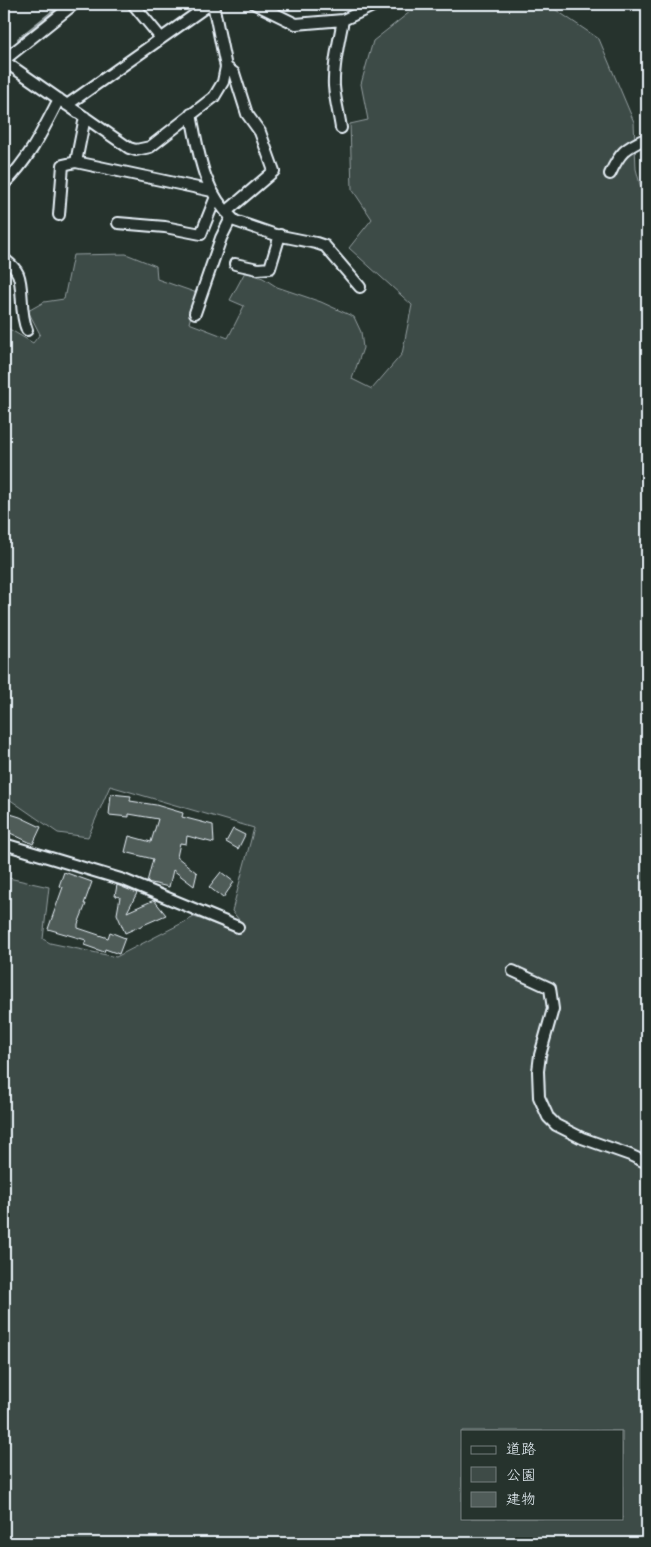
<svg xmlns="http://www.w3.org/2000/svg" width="651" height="1547" viewBox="0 0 651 1547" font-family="'Shantell Sans','Klee One',sans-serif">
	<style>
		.green { fill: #3e4b47; stroke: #939ea0; fill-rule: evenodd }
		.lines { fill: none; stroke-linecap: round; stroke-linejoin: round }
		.stream { stroke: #98a3a5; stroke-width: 4 }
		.building { fill: #505c59; stroke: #e8f1f8 }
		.minor-casing { stroke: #e8f1f8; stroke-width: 14 }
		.minor { stroke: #26332d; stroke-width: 10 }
	</style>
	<rect width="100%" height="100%" fill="#26332d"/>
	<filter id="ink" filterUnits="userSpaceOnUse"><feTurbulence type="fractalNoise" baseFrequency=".02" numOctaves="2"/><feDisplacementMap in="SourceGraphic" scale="10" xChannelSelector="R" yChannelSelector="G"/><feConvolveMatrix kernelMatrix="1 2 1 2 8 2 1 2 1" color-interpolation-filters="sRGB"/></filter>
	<g filter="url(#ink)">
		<!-- green -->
		<path class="green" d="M 420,4 L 537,4 L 553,8 L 599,39 L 634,122 L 636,169 L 647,211 L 647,1543 L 4,1543 L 4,877 L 49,887 L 43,939 L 50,943 L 116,957 L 194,917 L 240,933 L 243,925 L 232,911 L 254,828 L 110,786 L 88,837 L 58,833 L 9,799 L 4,800 L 4,326 L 33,343 L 40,334 L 28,311 L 44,302 L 64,299 L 73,255 L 126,254 L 156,266 L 157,279 L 197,293 L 189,323 L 228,338 L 244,306 L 230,300 L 245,272 L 263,278 L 277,287 L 321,302 L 354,317 L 361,332 L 363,348 L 352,379 L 372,389 L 402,354 L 412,305 L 349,248 L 372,219 L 352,189 L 350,124 L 368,120 L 361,84 L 373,41 ZM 462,1431 L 622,1431 L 622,1518 L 462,1518 Z"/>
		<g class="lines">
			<!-- stream -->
			<path class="stream" d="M 19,39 L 63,4"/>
		</g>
		<!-- building -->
		<path class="building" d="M 111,794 L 131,796 L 130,801 L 156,805 L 183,813 L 182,817 L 213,825 L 214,843 L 187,836 L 186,844 L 180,843 L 177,857 L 197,873 L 194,886 L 173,870 L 169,887 L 147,882 L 153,859 L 125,852 L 129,836 L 151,842 L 158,819 L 129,814 L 129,817 L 109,815 Z
			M 4,812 L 20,817 L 41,827 L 33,844 L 4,830 Z
			M 233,829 L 245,835 L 238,849 L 226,842 Z
			M 64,872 L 92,882 L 84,904 L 86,904 L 78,924 L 78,928 L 108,938 L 110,932 L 125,938 L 119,954 L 105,949 L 104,952 L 84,945 L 86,940 L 48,929 L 63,887 L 59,886 Z
			M 221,872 L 234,882 L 223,898 L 209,887 Z
			M 117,885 L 137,893 L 127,912 L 154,900 L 166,915 L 125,933 L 117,914 L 120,897 L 115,896 Z"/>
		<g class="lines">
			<!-- minor casing -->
			<g class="minor-casing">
				<path id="minor" d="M 133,4 L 161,38
					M 255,4 L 296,24 L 343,20 L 377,4
					M 4,60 L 74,4
					M 4,61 L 129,148 L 136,150 L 150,147 L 214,97 L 223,82 L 226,67 L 213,4
					M 226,67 L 234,73 L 247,114 L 260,132 L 274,171 L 226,212
					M 67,105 L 210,4
					M 191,114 C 199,155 203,192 235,221 L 276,235 L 316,243 L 325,246 L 360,287
					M 85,117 L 76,162 L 212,191
					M 341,128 C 339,114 335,100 334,86 C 333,64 339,41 343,20
					M 610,174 C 620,152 625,148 647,138
					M 4,184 C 29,160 43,130 59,99
					M 59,215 L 63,165 L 76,162
					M 118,223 L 165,227 L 201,234 L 215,199
					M 4,259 C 9,263 15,267 18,274 C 24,288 19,312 27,330
					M 235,264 L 258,269 L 270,268 L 280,235
					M 195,313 L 221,238 L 231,218
					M 4,844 L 124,880 L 238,927
					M 513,971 L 550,988 L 553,1009 L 540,1055 L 538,1071 L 539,1097 L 548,1117 L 556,1125 L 582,1138 L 630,1155 L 647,1163"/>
			</g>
			<!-- minor -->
			<use href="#minor" class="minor"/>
		</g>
	</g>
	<!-- margin -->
	<rect width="651" height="1547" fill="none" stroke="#26332d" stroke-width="20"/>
	<rect x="10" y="10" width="631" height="1527" fill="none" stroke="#e8f1f8" stroke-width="2" filter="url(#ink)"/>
	<!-- legend -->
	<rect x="461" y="1430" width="162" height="90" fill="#26332d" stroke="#747f7e"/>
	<rect x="471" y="1446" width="25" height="8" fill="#26332d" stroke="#747f7e"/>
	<text x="506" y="1454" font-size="15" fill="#e8f1f8">道路</text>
	<rect x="471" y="1467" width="25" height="15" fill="#3e4b47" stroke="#747f7e"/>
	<text x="506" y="1480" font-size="15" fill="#e8f1f8">公園</text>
	<rect x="471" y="1492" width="25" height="15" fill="#505c59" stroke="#747f7e"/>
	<text x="506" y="1504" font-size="15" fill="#e8f1f8">建物</text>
</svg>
